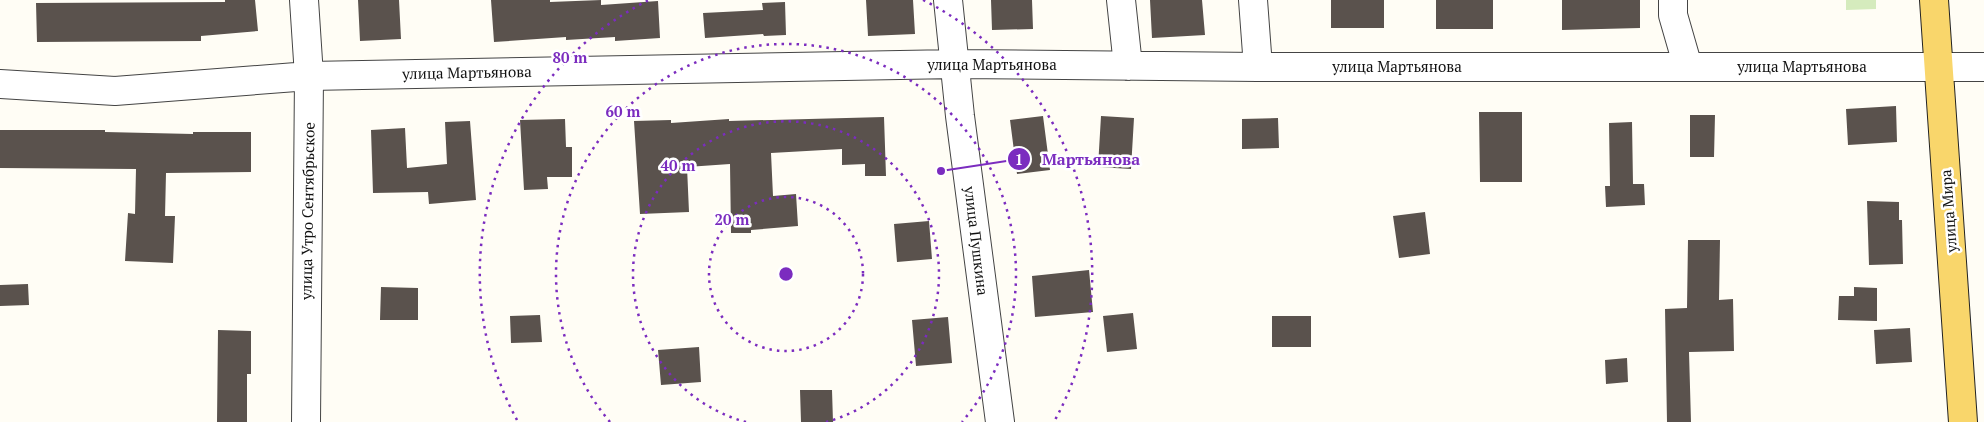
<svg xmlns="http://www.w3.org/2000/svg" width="1984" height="422" viewBox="0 0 1984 422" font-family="'PT Serif',serif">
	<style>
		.green { fill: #d5ebbd }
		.building { fill: #5a524d }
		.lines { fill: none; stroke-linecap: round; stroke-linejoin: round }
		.minor-casing { stroke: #444; stroke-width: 30 }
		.major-casing { stroke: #222; stroke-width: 30 }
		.minor { stroke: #fff; stroke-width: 28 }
		.major { stroke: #f9d66b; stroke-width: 28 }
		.ring { fill: none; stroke: #7b2cbf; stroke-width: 2.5; stroke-dasharray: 2.5 5 }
		.labels { text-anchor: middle; stroke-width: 5; stroke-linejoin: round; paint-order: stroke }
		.street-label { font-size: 15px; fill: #111; stroke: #fff }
		.centre { fill: #7b2cbf; stroke: #fff; stroke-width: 2.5 }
		.ring-label { font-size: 15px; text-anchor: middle; font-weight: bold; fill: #7b2cbf; stroke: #fff; stroke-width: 5; stroke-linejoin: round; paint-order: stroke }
		.leader { fill: none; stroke: #7b2cbf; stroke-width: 2 }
		.callout-dot { fill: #7b2cbf; stroke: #fff; stroke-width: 2 }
		.mark-label { font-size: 15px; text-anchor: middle; font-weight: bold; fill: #fff }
		.callout-label { font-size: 16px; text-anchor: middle; font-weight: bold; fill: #7b2cbf; stroke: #fff; stroke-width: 5; stroke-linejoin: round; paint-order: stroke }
	</style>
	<rect width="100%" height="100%" fill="#fffdf5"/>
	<!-- green -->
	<path class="green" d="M 1846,0 L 1876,0 L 1876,9 L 1846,10 Z"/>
	<!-- building -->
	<path class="building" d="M 225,0 L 255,0 L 258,31 L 201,36 L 201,41 L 37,42 L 36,3 L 225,2 Z
		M 358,0 L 399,0 L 401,39 L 360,41 Z
		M 491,0 L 550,0 L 550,2 L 601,0 L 601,5 L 658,1 L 660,38 L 615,41 L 615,37 L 566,40 L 566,37 L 494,42 Z
		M 866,0 L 913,0 L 915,34 L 868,36 Z
		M 991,0 L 1032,0 L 1033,29 L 992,30 Z
		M 1150,0 L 1202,0 L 1205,35 L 1152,38 Z
		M 1331,0 L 1384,0 L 1384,28 L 1331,28 Z
		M 1436,0 L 1493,0 L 1493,29 L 1436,29 Z
		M 1562,0 L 1640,0 L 1640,28 L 1562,30 Z
		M 785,2 L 786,35 L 764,36 L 763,34 L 705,38 L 703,13 L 763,10 L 762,3 Z
		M 1896,106 L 1897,142 L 1848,145 L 1846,109 Z
		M 1479,112 L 1522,112 L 1522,182 L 1480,182 Z
		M 1690,115 L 1715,115 L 1714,157 L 1690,157 Z
		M 1043,116 L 1050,170 L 1017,174 L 1010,120 Z
		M 1101,116 L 1134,118 L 1131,169 L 1098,167 Z
		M 884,117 L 886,176 L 865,176 L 865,164 L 842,165 L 842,149 L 771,153 L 773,196 L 796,194 L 798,226 L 751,230 L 751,233 L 731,233 L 730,164 L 687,167 L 689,212 L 640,214 L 634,121 L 671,120 L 671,123 L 729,119 L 729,121 Z
		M 1278,118 L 1279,148 L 1242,149 L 1242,119 Z
		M 565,119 L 566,147 L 572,147 L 572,177 L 547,177 L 548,189 L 524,190 L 520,120 Z
		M 470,121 L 476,200 L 429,204 L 428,192 L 373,193 L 371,130 L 405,128 L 407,168 L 447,164 L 445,122 Z
		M 1632,122 L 1633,184 L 1644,184 L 1645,205 L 1606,207 L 1605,186 L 1610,186 L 1609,123 Z
		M 0,130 L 105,130 L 105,132 L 193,134 L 193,132 L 251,132 L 251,172 L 166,173 L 165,216 L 175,216 L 173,263 L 125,261 L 128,213 L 135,214 L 136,169 L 0,168 Z
		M 1867,201 L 1899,202 L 1899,220 L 1902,220 L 1903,264 L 1869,265 Z
		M 1425,212 L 1430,254 L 1399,258 L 1393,216 Z
		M 929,221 L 932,259 L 897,262 L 894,224 Z
		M 1688,240 L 1720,240 L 1719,300 L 1733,299 L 1734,351 L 1689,352 L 1691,422 L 1667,422 L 1665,309 L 1687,308 Z
		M 1089,270 L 1093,312 L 1035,317 L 1032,276 Z
		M 28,284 L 29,305 L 0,306 L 0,285 Z
		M 381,287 L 418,288 L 418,320 L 380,320 Z
		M 1854,287 L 1877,288 L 1877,321 L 1838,320 L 1839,296 L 1854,296 Z
		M 1133,313 L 1137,349 L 1107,352 L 1103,316 Z
		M 540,315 L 542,342 L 511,343 L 510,316 Z
		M 1272,316 L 1311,316 L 1311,347 L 1272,347 Z
		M 948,317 L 952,363 L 916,366 L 912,320 Z
		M 1910,328 L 1912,362 L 1876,364 L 1874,330 Z
		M 218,330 L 251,331 L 251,374 L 247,374 L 247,422 L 217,422 Z
		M 699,347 L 701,382 L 661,385 L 658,350 Z
		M 1627,358 L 1628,382 L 1606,384 L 1605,360 Z
		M 800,390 L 832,390 L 833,422 L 801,422 Z"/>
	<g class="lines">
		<!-- minor casing -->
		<g class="minor-casing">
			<path id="minor" d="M 304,0 L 309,76 L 306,422
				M 948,0 L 960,116 L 1000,422
				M 1121,0 L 1128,66
				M 1253,0 L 1258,67
				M 1673,0 L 1673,15 L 1688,67
				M 0,84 L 115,91 L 309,76 L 955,64 L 1258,67 L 1984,67"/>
		</g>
		<!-- major casing -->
		<g class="major-casing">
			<path id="major" d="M 1934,0 L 1963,422"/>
		</g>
		<!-- minor -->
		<use href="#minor" class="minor"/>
		<!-- major -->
		<use href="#major" class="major"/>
	</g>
	<!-- distance rings -->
	<g class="ring">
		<circle cx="786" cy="274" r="77"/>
		<path d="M746 422A153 153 0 1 1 826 422"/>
		<path d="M610 422A230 230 0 1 1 962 422"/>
		<path d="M517 420A306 306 0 0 1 649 0M923 0A306 306 0 0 1 1055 420"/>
	</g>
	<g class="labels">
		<!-- street labels -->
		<g class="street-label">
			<text x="992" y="70">улица Мартьянова</text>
			<text x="1397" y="72">улица Мартьянова</text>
			<text x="1802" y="72">улица Мартьянова</text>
			<text transform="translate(467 73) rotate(-1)" y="5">улица Мартьянова</text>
			<text transform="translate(308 211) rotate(-89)" y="5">улица Утро Сентябрьское</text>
			<text transform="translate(1949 211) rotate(-94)" y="5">улица Мира</text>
			<text transform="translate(976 241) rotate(83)" y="5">улица Пушкина</text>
		</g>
	</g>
	<circle cx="786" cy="274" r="8" class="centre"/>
	<g class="ring-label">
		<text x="570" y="63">80 m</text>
		<text x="623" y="117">60 m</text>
		<text x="678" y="171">40 m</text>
		<text x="732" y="225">20 m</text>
	</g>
	<!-- callouts -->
	<path class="leader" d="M941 171L1019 159"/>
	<g class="callout-dot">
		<circle cx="941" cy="171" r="5"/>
		<circle cx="1019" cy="159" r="12"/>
	</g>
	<g class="mark-label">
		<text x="1019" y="165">1</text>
	</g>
	<g class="callout-label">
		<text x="1091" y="165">Мартьянова</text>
	</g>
</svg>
